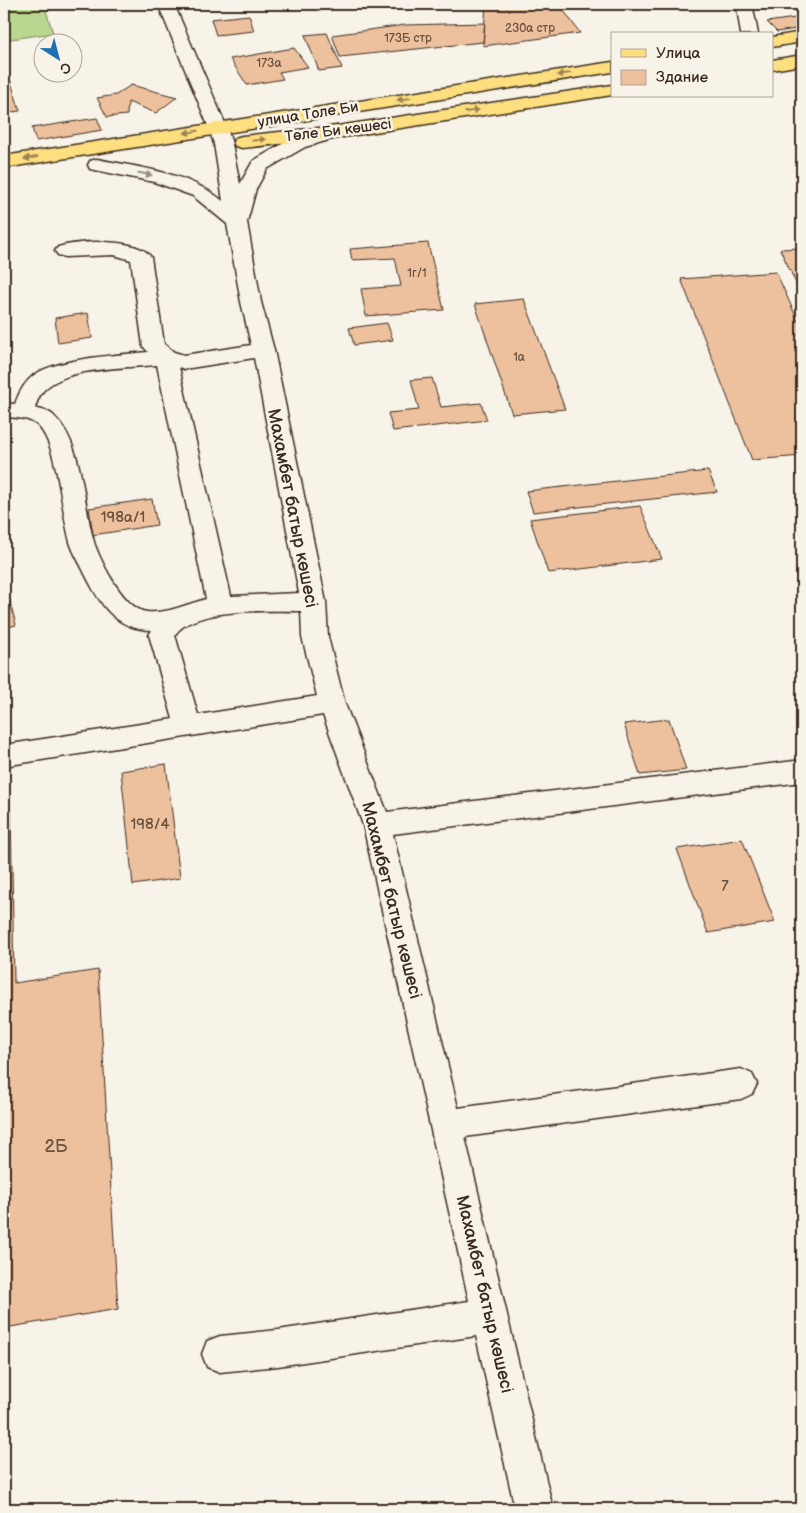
<svg xmlns="http://www.w3.org/2000/svg" width="806" height="1513" viewBox="0 0 806 1513" font-family="'Balsamiq Sans',sans-serif">
	<style>
		.green { fill: #bad78f; stroke: #7a8056 }
		.building { fill: #eec19e; stroke: #3b2a1e }
		.lines { fill: none; stroke-linecap: round; stroke-linejoin: round }
		.minor-casing { stroke: #3b2a1e; stroke-width: 3 }
		.major-casing { stroke: #3b2a1e; stroke-width: 3 }
		.minor { fill: #f7f3e8; fill-rule: evenodd }
		.major { fill: #fddf80; fill-rule: evenodd }
		.oneway { fill: #9c844f }
		.oneway2 { fill: #998e83 }
		.labels { text-anchor: middle; stroke-width: 5; stroke-linejoin: round; paint-order: stroke }
		.far-number-label { font-size: 12px; fill: #68503e }
		.far-street-label { font-size: 15px; fill: #3b2a1e; stroke: #f7f3e8 }
		.number-label { font-size: 15px; fill: #68503e }
		.street-label { font-size: 18px; fill: #3b2a1e; stroke: #f7f3e8 }
		.near-number-label { font-size: 18px; fill: #68503e }
	</style>
	<rect width="100%" height="100%" fill="#f7f3e8"/>
	<filter id="ink" filterUnits="userSpaceOnUse"><feTurbulence type="fractalNoise" baseFrequency=".02" numOctaves="2"/><feDisplacementMap in="SourceGraphic" scale="10" xChannelSelector="R" yChannelSelector="G"/><feConvolveMatrix kernelMatrix="1 2 1 2 8 2 1 2 1" color-interpolation-filters="sRGB"/></filter>
	<g filter="url(#ink)">
		<!-- green -->
		<path class="green" d="M 4,4 L 44,4 L 53,33 L 4,40 Z"/>
		<!-- building -->
		<path class="building" d="M 486,4 L 559,4 L 580,33 L 483,46 Z
			M 249,15 L 254,31 L 216,35 L 211,19 Z
			M 802,17 L 802,28 L 777,32 L 767,22 Z
			M 485,23 L 483,42 L 340,57 L 332,35 L 405,25 Z
			M 327,33 L 342,68 L 319,71 L 305,35 Z
			M 294,48 L 308,67 L 279,72 L 283,79 L 247,85 L 230,59 Z
			M 4,60 L 20,111 L 4,113 Z
			M 131,85 L 177,97 L 156,113 L 128,102 L 127,115 L 107,117 L 97,98 L 116,95 Z
			M 97,118 L 102,130 L 36,141 L 32,128 Z
			M 428,243 L 444,310 L 366,316 L 361,289 L 401,286 L 395,258 L 352,260 L 350,249 Z
			M 802,248 L 802,296 L 780,249 Z
			M 776,272 L 802,330 L 802,456 L 752,460 L 681,279 Z
			M 524,299 L 565,409 L 512,414 L 475,304 Z
			M 88,313 L 92,338 L 58,343 L 55,318 Z
			M 387,323 L 393,340 L 354,345 L 349,328 Z
			M 432,378 L 441,407 L 481,403 L 487,420 L 393,431 L 388,413 L 419,410 L 411,380 Z
			M 708,471 L 717,492 L 533,512 L 526,491 Z
			M 152,499 L 157,525 L 93,535 L 89,508 Z
			M 640,506 L 662,559 L 548,573 L 530,519 Z
			M 4,578 L 16,625 L 4,628 Z
			M 669,719 L 686,770 L 640,775 L 624,724 Z
			M 166,764 L 180,878 L 133,885 L 121,771 Z
			M 11,810 L 14,983 L 98,970 L 118,1309 L 4,1328 L 4,811 Z
			M 742,839 L 775,922 L 708,933 L 677,849 Z"/>
		<g class="lines">
			<!-- minor casing -->
			<g class="minor-casing">
				<path id="minor" d="M 158,4 L 174,4 L 227,128 L 232,144 L 240,184 L 253,161 L 291,139 L 337,126 L 343,128 L 346,132 L 343,136 L 305,147 L 267,169 L 256,189 L 247,222 L 261,302 L 274,350 L 326,602 L 328,637 L 345,704 L 387,812 L 802,760 L 802,782 L 393,834 L 458,1108 L 741,1069 L 752,1074 L 757,1084 L 752,1094 L 741,1099 L 465,1137 L 553,1509 L 515,1509 L 476,1336 L 278,1366 L 220,1372 L 207,1367 L 202,1354 L 207,1341 L 220,1336 L 278,1330 L 469,1301 L 363,825 L 323,715 L 4,766 L 4,745 L 173,719 L 149,635 L 152,630 C 114,630 99,602 84,572 C 80,563 74,554 71,545 C 61,515 59,445 37,425 C 28,417 14,418 4,417 L 4,403 L 15,404 C 19,392 25,382 34,375 C 58,358 119,355 148,352 L 143,346 L 131,260 L 114,255 L 65,257 L 58,255 L 55,251 L 58,247 C 79,241 137,237 151,257 L 164,344 L 174,352 L 184,355 L 251,345 L 241,302 L 227,224 L 193,196 L 154,182 L 90,169 L 88,165 L 90,161 L 97,159 C 141,168 188,172 223,201 L 214,144 L 209,128 ZM 254,358 L 299,593 L 231,596 L 179,367 L 184,369 ZM 157,365 L 206,599 C 186,604 168,614 147,612 C 125,610 102,564 95,545 C 82,505 85,445 53,415 C 49,411 41,410 35,408 C 37,402 39,395 44,390 C 66,367 126,368 157,365 ZM 301,611 L 302,637 L 317,696 L 198,715 L 175,635 C 192,607 271,611 301,611 Z
					M 739,4 L 755,4 L 753,8 L 758,34 L 741,34 L 737,8 Z"/>
			</g>
			<!-- major casing -->
			<g class="major-casing">
				<path id="major" d="M 802,32 L 802,42 L 772,47 L 772,37 Z
					M 802,55 L 802,65 L 772,70 L 772,60 Z
					M 612,62 L 612,72 L 4,168 L 4,156 Z
					M 612,85 L 612,95 L 337,138 L 242,148 L 235,146 L 233,142 L 235,138 L 242,136 L 337,126 Z"/>
			</g>
			<!-- minor -->
			<use href="#minor" class="minor"/>
			<!-- major -->
			<use href="#major" class="major"/>
		</g>
		<!-- one-way arrows -->
		<defs><path id="oneway-solid" d="M-6-.8H1V-3.2L6.5 0L1 3.2V.8H-6Z" transform="scale(1.25)"/></defs>
		<g class="oneway">
			<use href="#oneway-solid" transform="translate(564 74) rotate(171)"/>
			<use href="#oneway-solid" transform="translate(404 99) rotate(171)"/>
			<use href="#oneway-solid" transform="translate(472 111) rotate(-9)"/>
			<use href="#oneway-solid" transform="translate(191 132) rotate(171)"/>
			<use href="#oneway-solid" transform="translate(259 140) rotate(-6)"/>
			<use href="#oneway-solid" transform="translate(31 158) rotate(171)"/>
		</g>
		<use class="oneway2" href="#oneway-solid" transform="translate(145 174) rotate(11)"/>
	</g>
	<g class="labels">
		<!-- far-number labels -->
		<g class="far-number-label">
			<text x="530" y="32">230а стр</text>
			<text x="408" y="42">173Б стр</text>
			<text x="269" y="67">173а</text>
			<text x="417" y="277">1г/1</text>
			<text x="519" y="361">1а</text>
		</g>
		<!-- far-street labels -->
		<g class="far-street-label">
			<text transform="translate(308 114) rotate(-9)" y="5">улица Толе Би</text>
			<text transform="translate(338 130) rotate(-7)" y="5">Төле Би көшесі</text>
		</g>
		<!-- number labels -->
		<g class="number-label">
			<text x="123" y="522">198а/1</text>
			<text x="150" y="829">198/4</text>
			<text x="725" y="891">7</text>
		</g>
		<!-- street labels -->
		<g class="street-label">
			<text transform="translate(293 508) rotate(79)" y="6">Махамбет батыр көшесі</text>
			<text transform="translate(392 900) rotate(76)" y="6">Махамбет батыр көшесі</text>
			<text transform="translate(485 1294) rotate(77)" y="6">Махамбет батыр көшесі</text>
		</g>
		<!-- near-number labels -->
		<g class="near-number-label">
			<text x="56" y="1152">2Б</text>
		</g>
	</g>
	<!-- margin -->
	<rect width="806" height="1513" fill="none" stroke="#f7f3e8" stroke-width="20"/>
	<rect x="10" y="10" width="786" height="1493" fill="none" stroke="#3b2a1e" stroke-width="2" filter="url(#ink)"/>
	<!-- legend -->
	<rect x="611" y="32" width="162" height="65" fill="#f7f3e8" stroke="#aca397"/>
	<rect x="621" y="49" width="25" height="8" fill="#fddf80" stroke="#aca397"/>
	<text x="656" y="58" font-size="15" fill="#3b2a1e">Улица</text>
	<rect x="621" y="70" width="25" height="15" fill="#eec19e" stroke="#aca397"/>
	<text x="656" y="82" font-size="15" fill="#3b2a1e">Здание</text>
	<!-- north arrow -->
	<g transform="translate(58 58) rotate(144)"><circle r="24" fill="#f7f3e8" stroke="#aca397"/>
	<path d="M0-4L9 19L0 12L-9 19Z" fill="#1f6fb2"/>
	<text y="-8" font-size="14" font-weight="bold" text-anchor="middle" fill="#3b2a1e">С</text>
	</g>
</svg>
